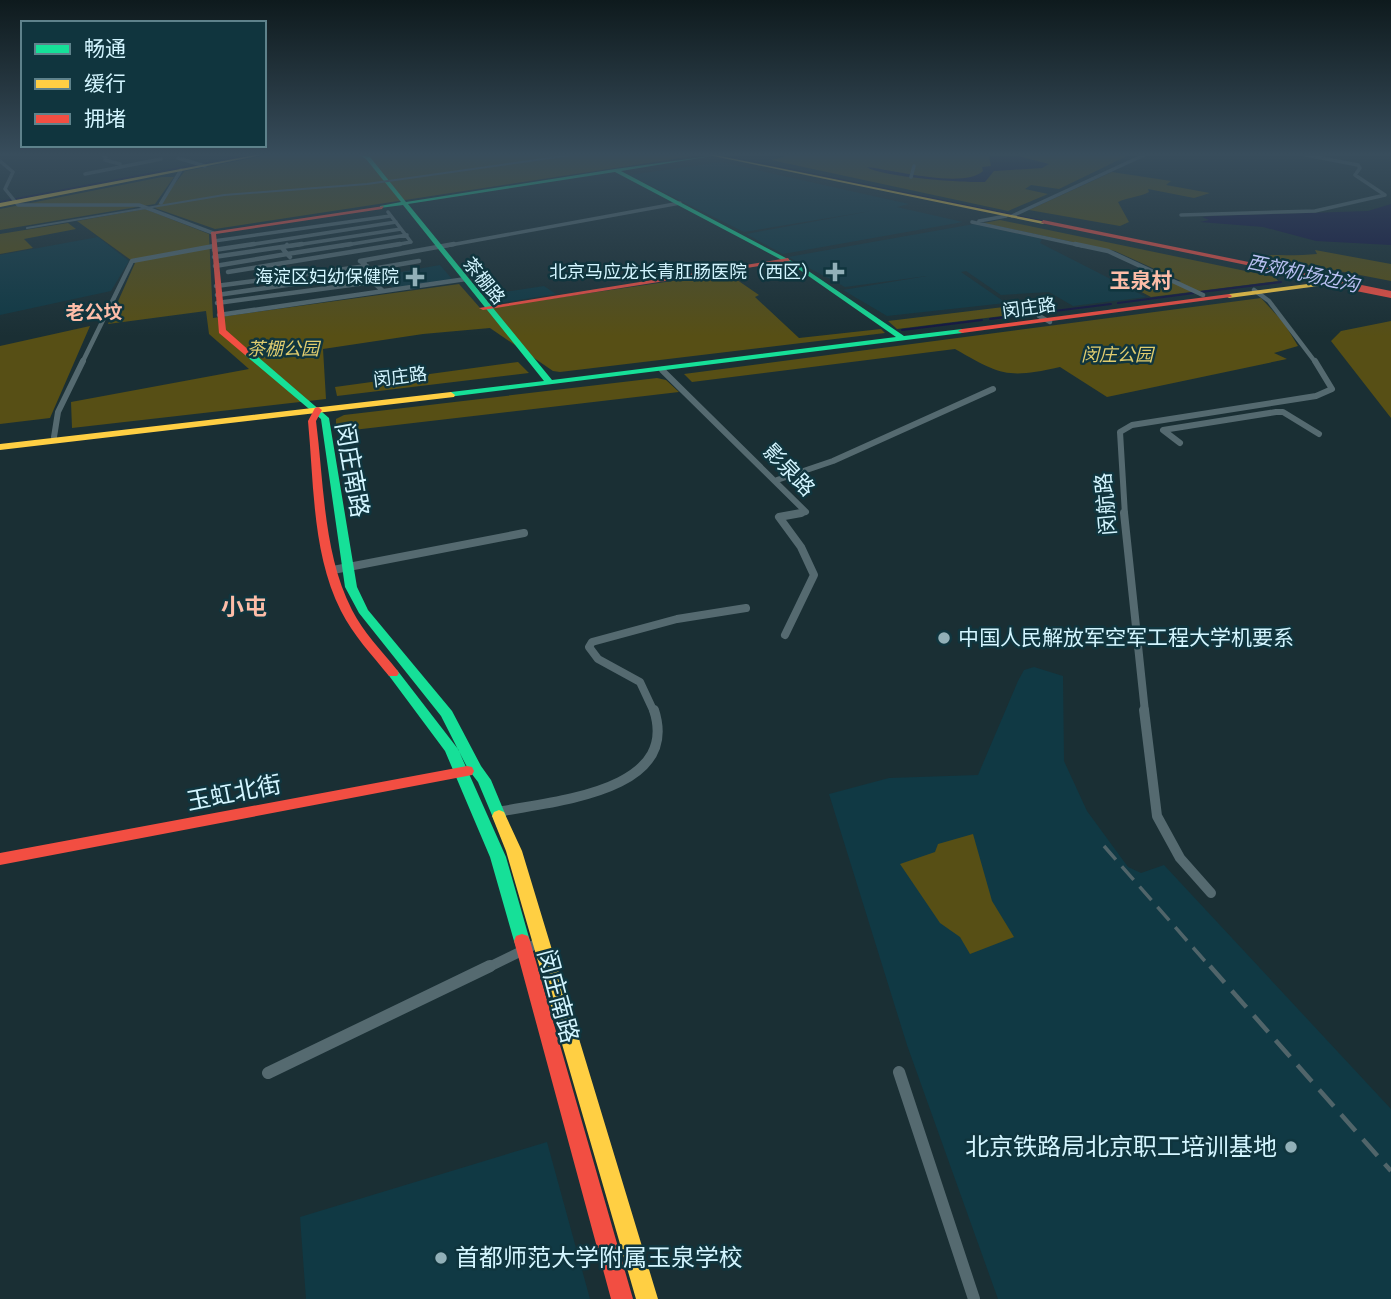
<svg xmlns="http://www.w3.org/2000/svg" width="1391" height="1299" viewBox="0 0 1391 1299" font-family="'Roboto Serif','Noto Sans SC',serif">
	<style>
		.built { fill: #103944 }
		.green { fill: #574f15 }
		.water { fill: #151642 }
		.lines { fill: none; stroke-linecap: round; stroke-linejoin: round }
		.stream { stroke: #151642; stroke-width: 2 }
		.canal { fill: #151642; fill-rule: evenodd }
		.street-far5 { stroke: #556a70; stroke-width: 3.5 }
		.street-far4 { stroke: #556a70; stroke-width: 4.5 }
		.street-far3 { stroke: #556a70; stroke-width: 6 }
		.street-far2 { stroke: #556a70; stroke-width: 8 }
		.street-far1 { stroke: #556a70; stroke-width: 10 }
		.street { stroke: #556a70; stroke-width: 12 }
		.fast { fill: #16e098; fill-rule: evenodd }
		.slow { fill: #ffcf43; fill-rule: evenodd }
		.jam { fill: #f24e42; fill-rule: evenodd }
		.tram { stroke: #51656a; stroke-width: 2 }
		.rail-far1 { stroke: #51656a; stroke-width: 3.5; stroke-dasharray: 18 9; stroke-linecap: butt }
		.rail { stroke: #51656a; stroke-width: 4.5; stroke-dasharray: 22 11; stroke-linecap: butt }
		.poi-dot { fill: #92b0b8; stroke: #10353e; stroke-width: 2.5 }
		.labels { text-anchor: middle; stroke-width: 5; stroke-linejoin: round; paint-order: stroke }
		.far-poi-label { font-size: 18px; fill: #d3f5ff; stroke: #10353e; text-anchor: end }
		.far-street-label { font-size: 18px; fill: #d3f5ff; stroke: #10353e }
		.far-park-label { font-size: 18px; font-style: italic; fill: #e0cd6f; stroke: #10353e }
		.far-water-label { font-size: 19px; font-style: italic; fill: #b9c0f2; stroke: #10353e }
		.far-neighbourhood-label { font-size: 19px; font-weight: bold; fill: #fdbda8; stroke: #10353e }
		.far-quarter-label { font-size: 21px; font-weight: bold; fill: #fdbda8; stroke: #10353e }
		.street-label { font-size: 21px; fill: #d3f5ff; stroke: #10353e }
		.poi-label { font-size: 21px; fill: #d3f5ff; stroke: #10353e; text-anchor: start }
		.neighbourhood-label { font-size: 23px; font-weight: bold; fill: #fdbda8; stroke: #10353e }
		.near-street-label { font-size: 24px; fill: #d3f5ff; stroke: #10353e }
		.near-poi-label { font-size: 24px; fill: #d3f5ff; stroke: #10353e; text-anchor: end }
	</style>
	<rect width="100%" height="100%" fill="#1a2f34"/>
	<!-- built -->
	<path class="built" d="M 721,162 L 909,204 L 897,207 L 963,222 L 783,254 L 746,234 L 871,211 L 744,232 L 629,175 Z
		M 974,224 L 1042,239 L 1040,243 L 1146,297 L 1073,306 L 1049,292 L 1001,295 L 966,271 L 961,272 L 1006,303 L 887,316 L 843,290 L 927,276 L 845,287 L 788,257 Z
		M 98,237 L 129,261 L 111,291 L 0,315 L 0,255 Z
		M 440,265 L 452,279 L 393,288 L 378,276 Z
		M 544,286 L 556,294 L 500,303 L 489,302 L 484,295 Z
		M 1034,667 L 1063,676 L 1064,761 L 1087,811 L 1128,867 L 1141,873 L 1164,865 L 1391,1109 L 1391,1299 L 998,1299 L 907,1045 L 829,794 L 889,778 L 978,775 L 1018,681 L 1024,670 Z
		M 547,1142 L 590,1299 L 306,1299 L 300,1217 Z"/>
	<!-- green -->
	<path class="green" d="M 267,155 L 689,155 L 694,156 L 215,229 L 155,208 L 185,171 Z
		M 791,155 L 1129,155 L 1059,189 L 1031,185 L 1025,189 L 1048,194 L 1008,211 L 771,160 Z
		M 1112,172 L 1171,181 L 1166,185 L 1210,193 L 1194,198 L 1148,189 L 1149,192 C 1140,197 1129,197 1118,202 L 1129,222 L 1120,226 L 1029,210 Z
		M 162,177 L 174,177 L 155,204 L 0,230 L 0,209 Z
		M 145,209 L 209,234 L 213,318 L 459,284 L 481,309 L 727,273 L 759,295 L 755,297 L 799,338 L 881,329 L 885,333 L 560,372 L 553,371 L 490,328 L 423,334 L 323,349 L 326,399 L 72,428 L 71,402 L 249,369 L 209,334 L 206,311 L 108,324 L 135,263 L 77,221 Z
		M 1000,220 L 1275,277 L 1278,281 L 1151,297 L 1132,287 L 1181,281 L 1115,251 L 983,223 Z
		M 68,223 L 76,229 L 24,239 L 33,248 L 0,254 L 0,234 Z
		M 1315,250 L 1391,264 L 1391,281 L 1255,255 C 1274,255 1299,256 1317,254 Z
		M 1261,298 L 1284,323 L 1298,346 L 1274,353 L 1287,359 L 1107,397 L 1060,367 C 1007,379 1001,375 955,349 L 692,382 L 684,374 Z
		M 1012,306 L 1025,313 L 897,329 L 888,321 Z
		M 1391,321 L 1391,418 L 1331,341 L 1341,331 Z
		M 90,326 L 50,418 L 0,424 L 0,346 Z
		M 518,362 L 529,373 L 337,396 L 335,387 Z
		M 657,378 L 666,380 L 679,392 L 336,432 L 336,419 L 344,415 Z
		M 973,834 L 992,901 L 1014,937 L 970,954 L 960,937 L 940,923 L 900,864 L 935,852 L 938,844 Z"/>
	<!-- water -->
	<path class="water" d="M 991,155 L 1014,155 L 1049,164 L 1042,168 L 994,171 L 985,182 C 966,183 880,177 867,167 C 893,170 964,189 983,171 L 982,167 L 991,166 L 989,157 Z
		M 1391,204 L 1391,245 L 1316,241 L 1263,227 L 1200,222 L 1209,220 L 1202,217 L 1213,216 L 1368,211 Z"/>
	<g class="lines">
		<!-- stream -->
		<path class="stream" d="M 0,202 L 249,155
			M 1201,292 L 1281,282
			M 1118,303 L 1194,293
			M 990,319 L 1111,304
			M 902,330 L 982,320"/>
		<!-- canal -->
		<path class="canal" d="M 719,155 L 724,155 L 1321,277 L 1319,278 Z"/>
		<!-- street-far5 -->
		<path class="street-far5" d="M 103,155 L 106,155 L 105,160 L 120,164
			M 178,158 L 205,166
			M 0,161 L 13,172 L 5,189 L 18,205 L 139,205 L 213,233
			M 85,174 L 161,159
			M 911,177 L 914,166
			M 161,203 L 181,170
			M 388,212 L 411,242 L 389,246
			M 1181,215 L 1315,211 L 1385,195 L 1355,175 L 1360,168 L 1358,165 L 1306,155
			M 1012,216 L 1144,155
			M 979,221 L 1006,216
			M 972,222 L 1083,246
			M 214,241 L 390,216
			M 242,246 L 396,222
			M 290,246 L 401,229
			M 340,246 L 407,235
			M 445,246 L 680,203"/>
		<!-- street-far4 -->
		<path class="street-far4" d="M 1075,244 L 1108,251 L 1203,295
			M 287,245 L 283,249 L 287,254 L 351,244
			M 214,250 L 254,244
			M 214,257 L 302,244
			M 365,264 L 360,261 L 454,244
			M 215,266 L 287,254 L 290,257
			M 228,272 L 400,244
			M 216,286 L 367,266
			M 1254,290 L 1269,301 L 1316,363
			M 217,295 L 363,274 L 372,269 L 419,261
			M 217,303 L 373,282 L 383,291
			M 219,315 L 466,279
			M 1039,316 L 1050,322
			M 82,363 L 132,261 L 214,246"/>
		<!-- street-far3 -->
		<path class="street-far3" d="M 662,370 L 806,512 L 792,515
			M 54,437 L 58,412 L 83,361
			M 1180,443 L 1163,430 L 1276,412 L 1283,412 L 1319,434
			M 777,480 L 833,461 L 993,389
			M 1125,515 L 1120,432 L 1132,425 L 1316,396 L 1332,389 L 1315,361"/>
		<!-- street-far2 -->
		<path class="street-far2" d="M 1124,513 L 1145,712
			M 333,570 L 524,533
			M 785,635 L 814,575 L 801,547 L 779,517 L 801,513
			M 654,712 L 640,682 L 598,659 L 589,647 L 592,642 L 677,619 L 746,608"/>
		<!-- street-far1 -->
		<path class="street-far1" d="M 1144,710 L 1157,816 L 1180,858 L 1211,893
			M 498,812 C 551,801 681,793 654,710
			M 487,968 L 540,942"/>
		<!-- street -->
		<path class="street" d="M 899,1072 L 974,1299
			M 268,1073 L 490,966"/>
		<!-- fast -->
		<path class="fast" d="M 359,155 L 370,157 L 406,202 L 615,169 L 718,155 L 621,171 L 801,266 L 904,336 L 962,329 L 966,331 L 962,333 L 448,397 L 447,395 L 451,392 L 544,381 L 403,205 L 380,208 L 380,206 L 401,202 L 366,159 ZM 615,172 L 797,268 L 896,337 L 552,380 L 408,204 Z
			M 245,351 L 251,351 L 329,418 L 357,587 L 368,610 L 452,711 L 481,766 L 491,780 L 506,816 L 504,820 L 499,822 L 494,820 L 478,782 L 468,769 L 441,716 L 359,613 L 345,587 L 321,419 L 245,355 Z
			M 393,669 L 397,670 L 458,749 L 506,857 L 530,941 L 528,946 L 522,948 L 516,946 L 514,941 L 490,857 L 445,751 L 387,673 Z"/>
		<!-- slow -->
		<path class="slow" d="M 255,155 L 262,155 L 0,207 L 0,203 Z
			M 708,155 L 715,155 L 1046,222 L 1043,224 Z
			M 1339,280 L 1342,282 L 1341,283 L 1229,298 L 1226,296 L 1229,294 Z
			M 451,392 L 455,395 L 454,397 L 0,450 L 0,444 Z
			M 499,810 L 504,812 L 522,851 L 658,1299 L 636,1299 L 506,851 L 492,816 L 494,812 Z"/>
		<!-- jam -->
		<path class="jam" d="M 384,206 L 382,209 L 216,234 L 226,330 L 252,353 L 245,355 L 219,333 L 211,232 Z
			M 1043,220 L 1391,291 L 1391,298 L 1321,284 L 1318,282 L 1320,280 L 1041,223 Z
			M 788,258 L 790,261 L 483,310 L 479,308 Z
			M 1229,294 L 1232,296 L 1231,297 L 962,333 L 958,331 L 962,329 Z
			M 318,407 L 322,410 L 316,421 C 324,483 323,553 352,610 C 363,632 382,651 397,670 L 399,673 L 397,676 L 389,676 C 372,655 353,635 341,611 C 312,554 314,483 308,421 L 315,408 Z
			M 467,766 L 472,767 L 474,771 L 472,775 L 0,865 L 0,853 Z
			M 522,934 L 528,936 L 530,941 L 633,1299 L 611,1299 L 514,941 L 516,936 Z"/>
		<!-- tram -->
		<path class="tram" d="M 27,228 L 224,195 L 367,184 L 571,155"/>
		<!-- rail-far1 -->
		<path class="rail-far1" d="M 1104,846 L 1211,968"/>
		<!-- rail -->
		<path class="rail" d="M 1210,966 L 1391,1171"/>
	</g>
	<!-- sky -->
	<linearGradient id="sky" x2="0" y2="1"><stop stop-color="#0e1a1d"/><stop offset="0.46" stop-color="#384d5c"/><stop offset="1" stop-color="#384d5c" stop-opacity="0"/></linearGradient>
	<rect width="1391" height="336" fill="url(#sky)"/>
	<!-- markers -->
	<g class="poi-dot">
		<path d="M831.5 261.5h7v7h7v7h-7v7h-7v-7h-7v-7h7z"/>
		<path d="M411.5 266.5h7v7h7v7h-7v7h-7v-7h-7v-7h7z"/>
		<circle cx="944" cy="638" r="7"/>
		<circle cx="1291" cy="1147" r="7"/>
		<circle cx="441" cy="1258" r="7"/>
	</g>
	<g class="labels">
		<!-- far-poi labels -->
		<g class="far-poi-label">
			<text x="819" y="278">北京马应龙长青肛肠医院（西区）</text>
			<text x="399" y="283">海淀区妇幼保健院</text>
		</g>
		<!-- far-street labels -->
		<g class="far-street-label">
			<text transform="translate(484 281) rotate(51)" y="6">茶棚路</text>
			<text transform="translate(1029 308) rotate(-8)" y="6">闵庄路</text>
			<text transform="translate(400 377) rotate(-7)" y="6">闵庄路</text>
		</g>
		<!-- far-park labels -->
		<g class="far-park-label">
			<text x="283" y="355">茶棚公园</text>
			<text x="1117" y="361">闵庄公园</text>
		</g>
		<!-- far-water labels -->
		<g class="far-water-label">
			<text transform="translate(1303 273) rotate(12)" y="7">西郊机场边沟</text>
		</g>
		<!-- far-neighbourhood labels -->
		<g class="far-neighbourhood-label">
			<text x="94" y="319">老公坟</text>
		</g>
		<!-- far-quarter labels -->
		<g class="far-quarter-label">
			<text x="1141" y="288">玉泉村</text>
		</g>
		<!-- street labels -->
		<g class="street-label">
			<text transform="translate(789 470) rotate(46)" y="7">影泉路</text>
			<text transform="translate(1106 504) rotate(-95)" y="7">闵航路</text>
		</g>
		<!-- poi labels -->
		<g class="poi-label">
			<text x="958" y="645">中国人民解放军空军工程大学机要系</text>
		</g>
		<!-- neighbourhood labels -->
		<g class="neighbourhood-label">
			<text x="244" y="615">小屯</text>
		</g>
		<!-- near-street labels -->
		<g class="near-street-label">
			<text transform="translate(352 470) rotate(80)" y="8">闵庄南路</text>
			<text transform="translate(234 793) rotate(-11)" y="8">玉虹北街</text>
			<text transform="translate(558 996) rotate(75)" y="8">闵庄南路</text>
		</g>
		<!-- near-poi labels -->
		<g class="near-poi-label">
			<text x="1277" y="1155">北京铁路局北京职工培训基地</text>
			<text x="455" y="1266" text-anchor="start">首都师范大学附属玉泉学校</text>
		</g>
	</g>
	<!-- legend -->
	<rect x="21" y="21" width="245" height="126" fill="#10353e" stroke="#5e828b" stroke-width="2"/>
	<rect x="35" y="44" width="35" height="10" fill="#16e098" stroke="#5e828b" stroke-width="2"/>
	<text x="84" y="56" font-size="21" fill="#d3f5ff">畅通</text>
	<rect x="35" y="79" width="35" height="10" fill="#ffcf43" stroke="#5e828b" stroke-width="2"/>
	<text x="84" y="91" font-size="21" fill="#d3f5ff">缓行</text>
	<rect x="35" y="114" width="35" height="10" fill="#f24e42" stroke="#5e828b" stroke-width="2"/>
	<text x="84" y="126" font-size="21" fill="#d3f5ff">拥堵</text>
</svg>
